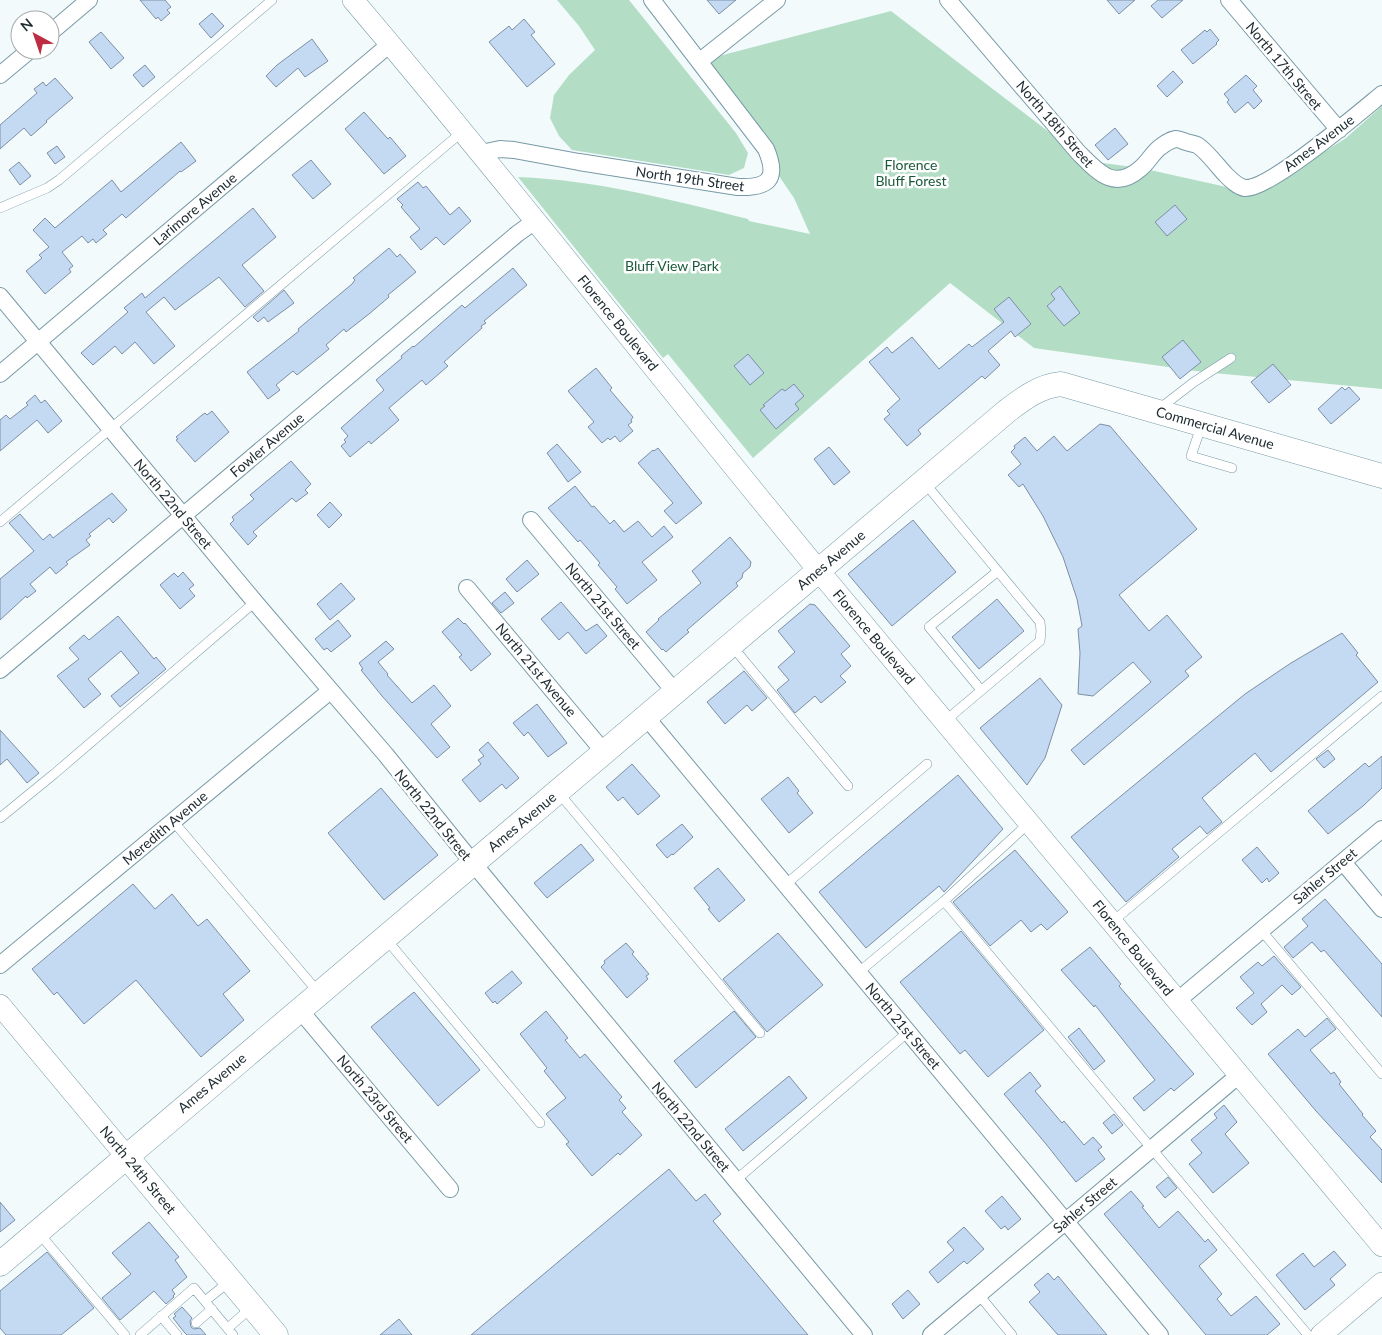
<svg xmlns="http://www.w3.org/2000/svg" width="1382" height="1335" viewBox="0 0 1382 1335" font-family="Lato,sans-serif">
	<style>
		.green { fill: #b3dec5 }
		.building { fill: #c4d9f2; stroke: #7c8fa6 }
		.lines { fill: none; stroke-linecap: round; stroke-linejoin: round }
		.service-casing { stroke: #789aa6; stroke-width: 10 }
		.minor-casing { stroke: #789aa6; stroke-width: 18 }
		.tertiary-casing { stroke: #789aa6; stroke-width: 22 }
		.secondary-casing { stroke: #789aa6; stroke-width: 25 }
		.service { stroke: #fff; stroke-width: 9 }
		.minor { stroke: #fff; stroke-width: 16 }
		.tertiary { stroke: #fff; stroke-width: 21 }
		.secondary { stroke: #fff; stroke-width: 24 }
		.labels { text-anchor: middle; stroke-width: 5; stroke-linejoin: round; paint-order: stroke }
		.street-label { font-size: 14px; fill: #202d32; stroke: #fff }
		.park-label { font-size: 14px; fill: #1b593c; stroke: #fff }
	</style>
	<rect width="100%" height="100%" fill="#f3fafc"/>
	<!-- green -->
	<path class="green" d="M 557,0 L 629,0 L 736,133 L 748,153 L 744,168 L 729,175 L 572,150 L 559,136 L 550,118 L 554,95 L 569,75 L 595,50 L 579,26 Z
		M 891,11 L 1087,161 L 1141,168 L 1258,194 L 1346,138 L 1382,106 L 1382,389 L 1203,372 L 1034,348 L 950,283 L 753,458 L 668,354 L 663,358 L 518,177 C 597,180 672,200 748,219 L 749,221 L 810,234 L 794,198 L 700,61 Z"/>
	<!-- building -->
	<path class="building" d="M 140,0 L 165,0 L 171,7 L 167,10 L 170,13 L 161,21 L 158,17 L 156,19 Z
		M 707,0 L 736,0 L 719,14 Z
		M 1107,0 L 1135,0 L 1119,14 Z
		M 1158,0 L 1183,0 L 1162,18 L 1151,6 Z
		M 212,13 L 224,26 L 211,38 L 199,24 Z
		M 524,19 L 535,32 L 531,35 L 555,64 L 527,87 L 489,42 L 509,26 L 512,30 Z
		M 1210,29 L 1219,40 L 1216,43 L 1217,44 L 1193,64 L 1181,50 L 1205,30 L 1207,32 Z
		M 101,32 L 124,58 L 111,69 L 89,42 Z
		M 312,39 L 328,61 L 305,77 L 298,68 L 276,87 L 266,76 L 277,65 Z
		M 145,65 L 155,77 L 143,87 L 133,75 Z
		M 1173,71 L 1183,82 L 1167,97 L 1157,86 Z
		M 1246,75 L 1257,86 L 1253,90 L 1262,101 L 1254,109 L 1248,102 L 1235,113 L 1227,102 L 1229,100 L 1224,94 Z
		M 55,78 L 73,98 L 46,121 L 47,122 L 31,136 L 24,128 L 0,149 L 0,125 L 37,93 L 34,89 L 43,82 L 46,86 Z
		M 364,112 L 388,139 L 390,137 L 406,156 L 384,174 L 345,129 Z
		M 1115,128 L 1128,144 L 1108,160 L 1095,145 Z
		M 181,142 L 196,161 L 181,172 L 180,171 L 126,218 L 122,214 L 103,230 L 107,234 L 96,243 L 93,239 L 88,243 L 82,236 L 62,252 L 73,266 L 69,269 L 71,272 L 45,294 L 26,271 L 42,258 L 39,255 L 49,247 L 33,230 L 45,218 L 55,228 L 112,180 L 121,192 Z
		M 57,146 L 65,157 L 55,164 L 47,153 Z
		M 311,160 L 331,184 L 313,199 L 292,175 Z
		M 19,162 L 31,176 L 20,185 L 9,170 Z
		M 418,182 L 423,188 L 426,186 L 450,215 L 459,207 L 471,221 L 444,245 L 436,237 L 421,250 L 410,237 L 420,229 L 401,207 L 403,205 L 397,199 Z
		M 1175,205 L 1187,219 L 1167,236 L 1155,222 Z
		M 253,208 L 276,237 L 242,265 L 264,291 L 245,307 L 219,277 L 175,310 L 164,297 L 146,312 L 175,346 L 154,364 L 135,342 L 122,354 L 115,346 L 93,365 L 81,353 L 128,312 L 124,308 L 142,293 L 145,298 Z
		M 389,248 L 397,257 L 400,254 L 416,272 L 388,295 L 389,297 L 369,314 L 346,332 L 344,329 L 326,345 L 329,349 L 297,375 L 293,371 L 276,385 L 280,390 L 268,399 L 247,372 L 299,331 L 298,329 L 352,284 L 355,280 L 353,278 Z
		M 513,268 L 527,285 L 484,321 L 486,323 L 481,326 L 482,328 L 444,362 L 448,366 L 426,385 L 422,380 L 389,408 L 399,420 L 371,444 L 369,441 L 350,457 L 341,446 L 346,442 L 344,440 L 348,436 L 341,428 L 384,390 L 376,380 L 402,358 L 401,356 L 413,346 L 414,347 L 462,305 L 465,308 Z
		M 1060,286 L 1080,313 L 1064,326 L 1047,306 L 1055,299 L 1051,294 Z
		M 284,290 L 294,303 L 268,322 L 264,317 L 258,322 L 253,317 Z
		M 1009,297 L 1031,324 L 1015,337 L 1011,331 L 988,351 L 1000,365 L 985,379 L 982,376 L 918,430 L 921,434 L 907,446 L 884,419 L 890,414 L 887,411 L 900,399 L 869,362 L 887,347 L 892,353 L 912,337 L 939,369 L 969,344 L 972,347 L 1004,322 L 994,309 Z
		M 1183,340 L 1201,362 L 1180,379 L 1162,357 Z
		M 748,354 L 764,373 L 750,385 L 734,366 Z
		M 1273,364 L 1291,385 L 1269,403 L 1251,382 Z
		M 596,368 L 612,388 L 610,390 L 633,417 L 631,420 L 632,422 L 628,425 L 633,431 L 620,442 L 615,436 L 610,440 L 608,438 L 602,443 L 588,427 L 594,422 L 568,391 Z
		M 794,384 L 804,396 L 795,404 L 799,409 L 776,429 L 760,410 L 765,406 L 763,405 L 782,389 L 785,391 Z
		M 1342,387 L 1345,390 L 1349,387 L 1360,399 L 1331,424 L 1318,409 Z
		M 35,395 L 41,403 L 45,400 L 62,421 L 48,433 L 37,420 L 0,451 L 0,420 L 6,415 L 10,419 L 28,405 L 26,403 Z
		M 212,411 L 229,432 L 195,462 L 176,440 L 178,439 L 176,437 L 202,415 L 205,413 L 207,415 Z
		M 1100,424 L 1110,426 L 1197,529 L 1119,595 L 1149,631 L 1167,615 L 1202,657 L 1185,671 L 1189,676 L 1084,765 L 1071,750 L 1151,682 L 1133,662 L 1093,696 L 1078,694 L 1080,653 L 1078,629 L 1082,626 L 1077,599 L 1063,557 L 1043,516 L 1023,484 L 1019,487 L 1008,475 L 1021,464 L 1011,452 L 1015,448 L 1014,446 L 1025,437 L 1037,451 L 1054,436 L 1067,451 Z
		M 557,444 L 581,472 L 568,482 L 547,453 Z
		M 829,447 L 850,472 L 834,485 L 814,459 Z
		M 658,448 L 702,503 L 676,524 L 664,511 L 673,503 L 638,463 L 653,450 L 654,451 Z
		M 291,461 L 311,484 L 305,490 L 308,493 L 296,502 L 292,498 L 253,532 L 257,536 L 248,545 L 230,524 L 234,520 L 232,517 L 254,499 L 250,495 Z
		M 575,486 L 592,507 L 594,506 L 610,524 L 614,520 L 624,532 L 638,521 L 652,537 L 664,526 L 673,537 L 642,562 L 657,580 L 627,604 L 615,589 L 617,587 L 598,565 L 600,563 L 580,540 L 578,542 L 548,508 Z
		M 112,493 L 127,510 L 113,523 L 109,518 L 89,534 L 91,536 L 86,540 L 90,545 L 66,562 L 68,564 L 56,574 L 50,567 L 30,584 L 36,591 L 27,598 L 26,596 L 0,620 L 0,579 L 34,551 L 9,523 L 20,514 L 43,540 L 50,534 L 53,538 Z
		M 330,502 L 342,515 L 329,528 L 317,515 Z
		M 913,520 L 956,572 L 892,626 L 848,574 Z
		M 730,537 L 751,562 L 750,567 L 743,573 L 742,578 L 736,583 L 738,586 L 687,630 L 689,632 L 675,644 L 666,652 L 663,649 L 662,650 L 646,632 L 659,620 L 658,619 L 701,583 L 692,571 Z
		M 527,560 L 539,574 L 517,592 L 506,579 Z
		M 183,572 L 194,585 L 189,589 L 195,596 L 180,609 L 160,585 L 174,573 L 178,577 Z
		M 341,583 L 355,599 L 330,620 L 317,604 Z
		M 505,592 L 514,603 L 501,613 L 492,603 Z
		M 997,599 L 1024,631 L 979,669 L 952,637 Z
		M 561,602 L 586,631 L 597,624 L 607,636 L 586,654 L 568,632 L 559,640 L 541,619 Z
		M 810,604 L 815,605 L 850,646 L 841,654 L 851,666 L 840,676 L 846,682 L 821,703 L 815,696 L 795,713 L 777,690 L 789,680 L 778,667 L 795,652 L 778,631 Z
		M 118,616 L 154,659 L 156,657 L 166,669 L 120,707 L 111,696 L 139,673 L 121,651 L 88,679 L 101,694 L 84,708 L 57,676 L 79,659 L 69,648 L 84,635 L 89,640 Z
		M 458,618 L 464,624 L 465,623 L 491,654 L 471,671 L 459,657 L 462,655 L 442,632 Z
		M 338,620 L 351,636 L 331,652 L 327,648 L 324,650 L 315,639 Z
		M 1342,633 L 1358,653 L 1356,655 L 1378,682 L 1271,772 L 1255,753 L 1202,798 L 1222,822 L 1207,834 L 1200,826 L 1172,849 L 1179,857 L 1126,902 L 1071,837 L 1245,694 L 1291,663 Z
		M 386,641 L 394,649 L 378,662 L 388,674 L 387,675 L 412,703 L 434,685 L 451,706 L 431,724 L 450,747 L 437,758 L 382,696 L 361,670 L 363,669 L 359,663 Z
		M 744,671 L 767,698 L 752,711 L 747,705 L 725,724 L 707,702 Z
		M 1040,678 L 1062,705 L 1045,758 L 1027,785 L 980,728 Z
		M 537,704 L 567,743 L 548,757 L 528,732 L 524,736 L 513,723 Z
		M 0,730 L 39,773 L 27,783 L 7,759 L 0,765 Z
		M 488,742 L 519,778 L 506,789 L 502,784 L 480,802 L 462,780 L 481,764 L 478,760 L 484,756 L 479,750 Z
		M 1328,750 L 1335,759 L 1324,768 L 1316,759 Z
		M 1382,756 L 1382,788 L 1363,806 L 1328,834 L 1308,811 L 1365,763 L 1369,767 Z
		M 632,764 L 660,796 L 638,815 L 623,797 L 618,801 L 606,787 Z
		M 958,775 L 1003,829 L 944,892 L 939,886 L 866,948 L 819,892 Z
		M 788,777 L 799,791 L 797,793 L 813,813 L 789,833 L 761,799 Z
		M 381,788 L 438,855 L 384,900 L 328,833 Z
		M 682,824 L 693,837 L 673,855 L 672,854 L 667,858 L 656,845 Z
		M 581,844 L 594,860 L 547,898 L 534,883 Z
		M 1257,847 L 1279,873 L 1269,882 L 1267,878 L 1262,883 L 1242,860 Z
		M 1015,850 L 1068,912 L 1047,930 L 1041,924 L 1031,932 L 1021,920 L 990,946 L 953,902 Z
		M 718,868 L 745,900 L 719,922 L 708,909 L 710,908 L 694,888 Z
		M 133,884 L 155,909 L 172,894 L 198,926 L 207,919 L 250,971 L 223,994 L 244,1020 L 201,1057 L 136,980 L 84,1024 L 57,992 L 54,995 L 32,969 Z
		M 1325,899 L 1382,964 L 1382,1017 L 1324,950 L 1321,952 L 1312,942 L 1293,958 L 1284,947 L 1308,926 L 1302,919 Z
		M 961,931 L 1044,1030 L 988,1077 L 965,1050 L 960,1054 L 900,982 Z
		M 778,933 L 823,985 L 767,1032 L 723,979 Z
		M 626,943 L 634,952 L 632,954 L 649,974 L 646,976 L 648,979 L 627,998 L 601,967 L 605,963 L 604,961 Z
		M 1090,947 L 1121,984 L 1119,986 L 1194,1074 L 1174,1091 L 1171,1088 L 1144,1111 L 1133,1098 L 1155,1080 L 1095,1005 L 1094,1007 L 1061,970 Z
		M 1274,956 L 1301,987 L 1292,995 L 1282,985 L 1261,1004 L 1267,1012 L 1252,1025 L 1236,1008 L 1254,993 L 1240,977 L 1258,962 L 1262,966 Z
		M 512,971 L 522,983 L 497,1004 L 495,1001 L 493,1003 L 485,993 Z
		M 414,992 L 480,1070 L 438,1106 L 371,1027 Z
		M 546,1011 L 568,1038 L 565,1040 L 580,1058 L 585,1054 L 622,1097 L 619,1100 L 626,1108 L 622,1112 L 642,1135 L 620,1155 L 618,1153 L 592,1176 L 566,1144 L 569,1142 L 546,1114 L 566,1098 L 544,1071 L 547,1068 L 520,1034 Z
		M 734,1011 L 756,1037 L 696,1088 L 674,1061 Z
		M 1327,1018 L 1336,1029 L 1310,1050 L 1331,1074 L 1334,1072 L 1341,1082 L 1339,1084 L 1363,1114 L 1362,1115 L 1376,1131 L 1370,1137 L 1382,1150 L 1382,1183 L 1316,1111 L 1268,1054 L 1298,1029 L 1305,1037 Z
		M 1079,1028 L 1105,1061 L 1094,1070 L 1068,1037 Z
		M 1030,1072 L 1041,1086 L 1035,1091 L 1062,1123 L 1064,1121 L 1084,1145 L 1093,1137 L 1102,1147 L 1098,1150 L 1105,1159 L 1076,1182 L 1046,1144 L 1004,1094 Z
		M 789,1076 L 807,1098 L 743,1151 L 725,1129 Z
		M 1224,1105 L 1237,1122 L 1225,1134 L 1249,1163 L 1213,1193 L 1189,1164 L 1202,1153 L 1191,1140 L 1217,1118 L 1214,1114 Z
		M 1114,1114 L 1123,1125 L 1112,1134 L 1103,1123 Z
		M 669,1169 L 696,1201 L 705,1194 L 721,1214 L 713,1221 L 808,1335 L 471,1335 Z
		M 1168,1177 L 1177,1188 L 1165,1198 L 1156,1187 Z
		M 1131,1191 L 1144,1206 L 1142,1207 L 1159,1228 L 1178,1211 L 1205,1242 L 1208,1239 L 1217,1250 L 1199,1266 L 1222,1294 L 1217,1299 L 1231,1316 L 1256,1296 L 1280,1324 L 1267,1335 L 1206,1335 L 1104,1214 Z
		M 1002,1196 L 1021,1219 L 1008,1230 L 1005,1226 L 1001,1229 L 985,1211 Z
		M 0,1202 L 15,1220 L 0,1232 Z
		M 149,1222 L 179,1257 L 175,1260 L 187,1277 L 172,1290 L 175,1294 L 173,1296 L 174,1297 L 166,1304 L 154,1291 L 120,1320 L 102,1298 L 131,1274 L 112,1253 Z
		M 964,1227 L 984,1249 L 967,1264 L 964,1261 L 938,1283 L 929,1272 L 954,1250 L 947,1242 Z
		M 1334,1251 L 1346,1265 L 1330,1279 L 1335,1285 L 1305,1310 L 1276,1275 L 1303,1253 L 1314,1267 Z
		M 47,1252 L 94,1308 L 61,1335 L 6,1335 L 0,1328 L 0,1291 Z
		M 1048,1273 L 1054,1280 L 1058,1276 L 1107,1335 L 1058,1335 L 1029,1302 L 1040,1292 L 1034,1285 Z
		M 908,1290 L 920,1304 L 903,1319 L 892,1304 Z
		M 182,1307 L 192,1318 L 190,1321 L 191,1327 L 194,1329 L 200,1328 L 206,1335 L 187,1335 L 184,1332 L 173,1318 L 176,1316 L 174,1314 Z
		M 399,1319 L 412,1335 L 380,1335 Z"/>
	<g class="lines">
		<!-- service casing -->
		<g class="service-casing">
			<path id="service" d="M 0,208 L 47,188 L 59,180 L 272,0
				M 1159,409 L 1194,382 L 1231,358
				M 1202,424 L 1191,456 L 1232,468
				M 924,482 L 1040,622 L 1041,631 L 1040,641 L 945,721
				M 0,522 L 462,132
				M 732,646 L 848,786
				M 981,690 L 929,627 L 998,571
				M 558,792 L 760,1033
				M 0,818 L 54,774 L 255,602
				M 173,821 L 318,992
				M 785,885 L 927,764
				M 944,901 L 1308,1335
				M 1112,922 L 1382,696
				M 1261,930 L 1382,1074
				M 386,939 L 540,1123
				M 859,972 L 944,901 L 1029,823
				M 736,1180 L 908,1032
				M 38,1232 L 125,1335
				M 979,1295 L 1012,1335
				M 205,1301 L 230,1281
				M 161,1316 L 177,1335
				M 196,1323 L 212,1309
				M 228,1328 L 252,1307
				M 140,1335 L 194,1288 L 233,1335"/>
		</g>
		<!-- minor casing -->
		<g class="minor-casing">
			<path id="minor" d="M 948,0 L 1078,152 C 1098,172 1114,192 1141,168 C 1148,162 1152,154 1159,148 C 1164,144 1169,140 1176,139 C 1179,139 1183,141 1186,142 C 1190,143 1194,144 1197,145 C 1206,150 1219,168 1226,175 C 1231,180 1238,187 1245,188 C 1269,190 1360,112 1382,94
				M 1229,0 L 1339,130
				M 50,33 L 89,0
				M 700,61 L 777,0
				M 0,75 L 30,50
				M 481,153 L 500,149 L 514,150 L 579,162 L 738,187 C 768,188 779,180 766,149 L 652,0
				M 0,296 L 255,602 L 386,755 L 473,863 L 864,1335
				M 0,374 L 390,44
				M 531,520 L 675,692
				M 467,588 L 604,752
				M 0,670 L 517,234 L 535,221
				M 646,717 L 1160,1335
				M 1343,862 L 1382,909
				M 0,965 L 330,691
				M 1177,1001 L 1382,829
				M 299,1009 L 450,1189
				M 931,1335 L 1239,1075"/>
		</g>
		<!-- tertiary casing -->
		<g class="tertiary-casing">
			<path id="tertiary" d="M 353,0 C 512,187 663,382 819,571 L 1382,1246
				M 0,1005 L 126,1156
				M 1321,1335 L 1382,1283"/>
		</g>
		<!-- secondary casing -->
		<g class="secondary-casing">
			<path id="secondary" d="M 126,1156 L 276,1335
				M 0,1264 L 1007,411 C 1024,398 1040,386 1061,384 L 1382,476"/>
		</g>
		<!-- service -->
		<use href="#service" class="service"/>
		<!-- minor -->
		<use href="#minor" class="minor"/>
		<!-- tertiary -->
		<use href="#tertiary" class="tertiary"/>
		<!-- secondary -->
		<use href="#secondary" class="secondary"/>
	</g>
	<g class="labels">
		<!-- street labels -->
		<g class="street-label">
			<text transform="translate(1284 66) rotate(50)" y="5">North 17th Street</text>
			<text transform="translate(1055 124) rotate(49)" y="5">North 18th Street</text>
			<text transform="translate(1319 143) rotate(-37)" y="5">Ames Avenue</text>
			<text transform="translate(690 179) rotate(8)" y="5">North 19th Street</text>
			<text transform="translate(195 209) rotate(-40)" y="5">Larimore Avenue</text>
			<text transform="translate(618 323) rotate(51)" y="5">Florence Boulevard</text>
			<text transform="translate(1215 428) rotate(16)" y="5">Commercial Avenue</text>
			<text transform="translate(267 445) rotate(-40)" y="5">Fowler Avenue</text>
			<text transform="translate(173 504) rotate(50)" y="5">North 22nd Street</text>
			<text transform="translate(831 560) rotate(-40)" y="5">Ames Avenue</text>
			<text transform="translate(603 606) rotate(50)" y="5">North 21st Street</text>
			<text transform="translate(874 637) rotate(50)" y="5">Florence Boulevard</text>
			<text transform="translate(536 670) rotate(50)" y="5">North 21st Avenue</text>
			<text transform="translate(433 815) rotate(51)" y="5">North 22nd Street</text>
			<text transform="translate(522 822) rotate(-40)" y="5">Ames Avenue</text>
			<text transform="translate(165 828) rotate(-40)" y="5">Meredith Avenue</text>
			<text transform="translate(1325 876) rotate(-40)" y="5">Sahler Street</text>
			<text transform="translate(1133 948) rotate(51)" y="5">Florence Boulevard</text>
			<text transform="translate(903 1026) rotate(50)" y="5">North 21st Street</text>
			<text transform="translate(212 1083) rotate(-40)" y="5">Ames Avenue</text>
			<text transform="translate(375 1099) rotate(50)" y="5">North 23rd Street</text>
			<text transform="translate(691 1127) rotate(50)" y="5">North 22nd Street</text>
			<text transform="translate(138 1170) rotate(50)" y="5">North 24th Street</text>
			<text transform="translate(1085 1205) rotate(-40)" y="5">Sahler Street</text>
		</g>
		<!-- park labels -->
		<g class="park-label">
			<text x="911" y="170">Florence<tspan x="911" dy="16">Bluff Forest</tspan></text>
			<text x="672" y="271">Bluff View Park</text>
		</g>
	</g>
	<!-- north arrow -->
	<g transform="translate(35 35) rotate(320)"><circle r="24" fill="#ffffff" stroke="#a6abad"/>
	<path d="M0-4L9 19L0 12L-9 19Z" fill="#bd2c40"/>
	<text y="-8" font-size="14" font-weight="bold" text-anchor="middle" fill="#202d32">N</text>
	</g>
</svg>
